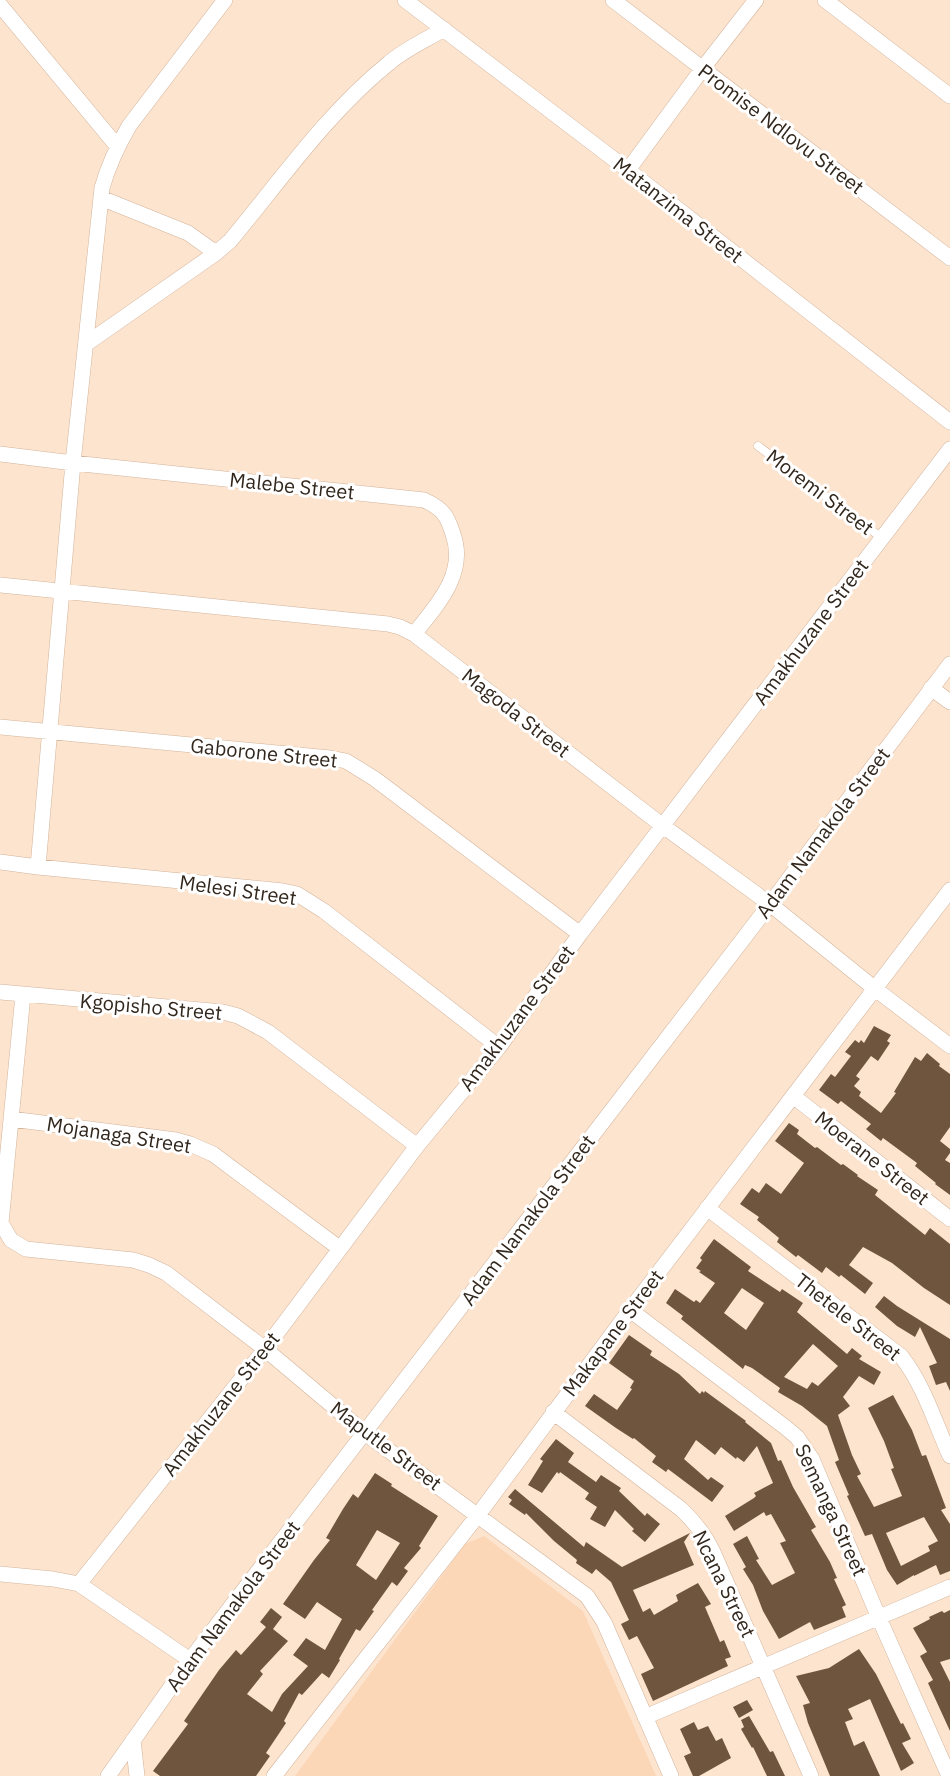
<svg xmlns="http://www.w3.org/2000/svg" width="950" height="1776" viewBox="0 0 950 1776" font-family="'IBM Plex Sans',sans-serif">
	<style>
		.built { fill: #fcd7b7 }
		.building { fill: #6f553e; fill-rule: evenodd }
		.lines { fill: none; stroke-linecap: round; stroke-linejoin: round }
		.lane-casing { stroke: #d2b49b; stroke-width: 9 }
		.street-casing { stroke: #d2b49b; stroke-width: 16 }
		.lane { stroke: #fff; stroke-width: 8 }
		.street { stroke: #fff; stroke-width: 15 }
		.labels { text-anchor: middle; stroke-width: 6; stroke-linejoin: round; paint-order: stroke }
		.street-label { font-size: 20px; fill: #32271d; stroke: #fff }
	</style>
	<rect width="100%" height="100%" fill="#fde4cf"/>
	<!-- built -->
	<path class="built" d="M 484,1536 L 583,1611 L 656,1776 L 295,1776 L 465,1544 Z"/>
	<!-- building -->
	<path class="building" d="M 874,1026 L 891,1035 L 887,1041 L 890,1043 L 878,1061 L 871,1056 L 856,1076 L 860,1079 L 854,1086 L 861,1092 L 859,1096 L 881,1113 L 896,1093 L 894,1092 L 915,1057 L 921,1061 L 927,1053 L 940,1064 L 939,1066 L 950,1074 L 950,1127 L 940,1141 L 950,1149 L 950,1153 L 945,1160 L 950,1163 L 950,1195 L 935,1184 L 936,1183 L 915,1166 L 917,1163 L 883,1138 L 881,1141 L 866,1129 L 871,1124 L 841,1101 L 838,1104 L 819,1090 L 831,1074 L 835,1077 L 851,1056 L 845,1052 L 855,1040 L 859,1043 L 861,1040 L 864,1043 Z
		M 789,1123 L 799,1130 L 797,1134 L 815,1148 L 817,1147 L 841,1165 L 843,1164 L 858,1175 L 857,1176 L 878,1190 L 875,1195 L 925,1235 L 930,1228 L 950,1244 L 950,1305 L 924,1288 L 892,1263 L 863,1247 L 849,1265 L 873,1283 L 865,1294 L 841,1275 L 839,1277 L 826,1267 L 822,1273 L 798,1255 L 796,1257 L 777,1242 L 779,1238 L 757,1220 L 759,1217 L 740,1204 L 752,1188 L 759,1193 L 766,1183 L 781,1194 L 804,1163 L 775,1141 Z
		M 714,1239 L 751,1267 L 748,1271 L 780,1292 L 782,1289 L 803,1303 L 797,1312 L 847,1354 L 852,1348 L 862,1356 L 859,1359 L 881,1372 L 874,1385 L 859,1376 L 843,1397 L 850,1406 L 838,1415 L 852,1455 L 861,1474 L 857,1476 L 874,1507 L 902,1496 L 891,1469 L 894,1468 L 884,1441 L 868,1408 L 893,1395 L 912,1430 L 922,1456 L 926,1455 L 946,1508 L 941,1510 L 950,1524 L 950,1571 L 940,1575 L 936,1565 L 914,1576 L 914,1575 L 897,1585 L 887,1570 L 872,1534 L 865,1536 L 847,1496 L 849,1495 L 835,1462 L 839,1460 L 827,1426 L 802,1406 L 778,1392 L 780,1388 L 752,1368 L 745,1365 L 743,1369 L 681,1319 L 683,1316 L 666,1303 L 675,1289 L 694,1302 L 696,1300 L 700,1303 L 715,1283 L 699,1272 L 701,1271 L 696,1268 L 702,1260 L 700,1258 ZM 742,1288 L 764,1303 L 746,1330 L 724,1313 ZM 813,1344 L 838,1366 L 818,1386 L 812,1382 L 807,1389 L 784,1377 ZM 924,1517 L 938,1541 L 928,1546 L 930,1551 L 901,1566 L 886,1533 Z
		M 884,1296 L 897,1306 L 950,1339 L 950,1391 L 946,1382 L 936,1385 L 929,1366 L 937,1363 L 920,1327 L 915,1337 L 897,1326 L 875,1307 Z
		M 629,1335 L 652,1351 L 650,1355 L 679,1374 L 700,1394 L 702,1391 L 704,1393 L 705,1391 L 746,1421 L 745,1422 L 771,1443 L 778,1461 L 781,1460 L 793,1487 L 816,1527 L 811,1530 L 830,1562 L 837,1578 L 834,1579 L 846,1605 L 842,1607 L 846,1617 L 814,1630 L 810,1622 L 779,1639 L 763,1611 L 753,1585 L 743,1569 L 746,1567 L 733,1544 L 747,1536 L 759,1559 L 756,1560 L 772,1585 L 795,1573 L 780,1543 L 786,1541 L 771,1514 L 766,1516 L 764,1512 L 734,1531 L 725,1516 L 754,1498 L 756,1496 L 754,1493 L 773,1483 L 757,1446 L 744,1462 L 737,1457 L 736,1459 L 721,1447 L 715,1455 L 696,1440 L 684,1459 L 708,1480 L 711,1477 L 724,1486 L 712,1502 L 668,1469 L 666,1472 L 652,1462 L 656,1456 L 634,1438 L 633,1439 L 616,1428 L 585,1406 L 594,1394 L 617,1410 L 632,1389 L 630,1388 L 634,1381 L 609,1363 Z
		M 556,1439 L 574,1453 L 568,1462 L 596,1482 L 601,1475 L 621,1488 L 619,1491 L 645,1516 L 647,1513 L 660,1524 L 645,1542 L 632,1531 L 634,1529 L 615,1510 L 605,1527 L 590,1519 L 597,1507 L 585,1499 L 589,1493 L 560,1472 L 559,1474 L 557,1472 L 542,1493 L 528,1485 L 543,1461 L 540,1459 Z
		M 375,1473 L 392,1484 L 391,1486 L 438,1516 L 419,1546 L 421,1548 L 404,1568 L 408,1571 L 397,1586 L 392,1582 L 372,1610 L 374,1611 L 360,1631 L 356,1629 L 339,1659 L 340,1660 L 329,1678 L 322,1673 L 302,1695 L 299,1693 L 284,1721 L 286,1723 L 266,1753 L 270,1756 L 256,1776 L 160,1776 L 153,1771 L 188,1724 L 184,1721 L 219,1670 L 236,1650 L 241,1655 L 266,1627 L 260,1622 L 271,1608 L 282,1617 L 273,1629 L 288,1641 L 260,1671 L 263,1674 L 247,1694 L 272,1712 L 282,1694 L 308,1666 L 293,1655 L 306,1638 L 325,1650 L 342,1619 L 317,1602 L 305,1619 L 283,1604 L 314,1560 L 330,1540 L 326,1538 L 343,1509 L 353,1494 L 358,1498 ZM 377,1530 L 400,1543 L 376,1580 L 356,1565 Z
		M 515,1489 L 584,1547 L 586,1542 L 622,1567 L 690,1533 L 684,1542 L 694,1565 L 633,1590 L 643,1612 L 650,1608 L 654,1615 L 678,1601 L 676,1595 L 698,1583 L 711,1604 L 705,1607 L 720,1642 L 724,1640 L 731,1657 L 725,1659 L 728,1666 L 653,1701 L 641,1674 L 654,1668 L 637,1636 L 629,1640 L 621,1624 L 629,1620 L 611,1582 L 596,1569 L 592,1574 L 576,1563 L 577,1560 L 554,1541 L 526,1513 L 525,1515 L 509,1504 L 512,1500 L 508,1497 Z
		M 950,1610 L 950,1659 L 940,1662 L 950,1682 L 950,1731 L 928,1683 L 933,1680 L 920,1656 L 927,1652 L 913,1628 L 930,1619 L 929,1617 L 942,1611 L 944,1613 Z
		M 859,1649 L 876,1674 L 901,1724 L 903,1723 L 911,1739 L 902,1743 L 914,1763 L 901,1771 L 870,1699 L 848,1709 L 853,1719 L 845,1722 L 854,1746 L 864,1741 L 880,1776 L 830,1776 L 808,1723 L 803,1705 L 810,1703 L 796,1676 L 829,1668 Z
		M 747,1700 L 753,1710 L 739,1718 L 733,1707 Z
		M 749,1716 L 770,1752 L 773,1751 L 785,1776 L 767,1776 L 753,1747 L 752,1748 L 741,1729 L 744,1727 L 741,1720 Z
		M 694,1722 L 698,1730 L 708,1726 L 716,1741 L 722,1738 L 731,1758 L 699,1776 L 693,1776 L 684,1756 L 691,1753 L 680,1729 Z"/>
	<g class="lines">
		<!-- lane casing -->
		<g class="lane-casing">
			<path id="lane" d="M 758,446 L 882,538"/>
		</g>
		<!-- street casing -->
		<g class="street-casing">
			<path id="street" d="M 405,0 L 628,170 L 950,422
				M 613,0 L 950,258
				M 825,0 L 950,96
				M 0,5 L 117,146
				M 628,170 L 703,68 L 756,0
				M 101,198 L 188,233 L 216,253
				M 86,344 L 216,253 L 230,241 C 281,180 327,113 389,63 C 405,49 426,40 444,29
				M 0,454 L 73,463 L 424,500 C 443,509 447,515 453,534 C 467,574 437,605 414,634
				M 0,585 L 388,624 L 400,627 L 414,634 L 663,826 L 770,904 L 874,988 L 950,1046
				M 931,688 L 950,702
				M 0,727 L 330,758 L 346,761 L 375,779 L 580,934
				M 0,862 L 38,867 L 283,891 L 297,894 L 324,911 L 499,1047
				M 38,867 L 73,463 L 102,188 C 108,166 117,147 129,126 L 225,0
				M 0,992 L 223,1012 L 238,1016 L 268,1032 L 417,1146
				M 23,995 L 1,1223 L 11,1240 L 26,1249 L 133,1260 L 149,1265 L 166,1273 L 265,1349 L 365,1433 L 587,1596 L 604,1622 L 671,1776
				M 793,1096 L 950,1219
				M 11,1119 L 176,1140 L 190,1144 L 213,1154 L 339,1248
				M 707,1208 L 901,1356 C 924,1385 935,1423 950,1456
				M 630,1310 L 785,1427 L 797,1437 L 812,1459 L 879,1618 L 949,1776
				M 553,1412 L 681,1509 C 695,1522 705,1535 713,1552 L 811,1776
				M 0,1574 L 53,1579 L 79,1584 L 190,1660
				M 79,1584 L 265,1349 L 417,1146 L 499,1047 L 580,934 L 950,449
				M 645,1717 L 950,1587
				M 133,1740 L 137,1776
				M 108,1776 L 190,1660 L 770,904 L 950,664
				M 274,1776 L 478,1515 L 630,1310 L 950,890"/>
		</g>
		<!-- lane -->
		<use href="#lane" class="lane"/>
		<!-- street -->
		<use href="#street" class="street"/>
	</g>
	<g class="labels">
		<!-- street labels -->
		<g class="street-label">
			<text transform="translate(781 129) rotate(37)" y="7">Promise Ndlovu Street</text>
			<text transform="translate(678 210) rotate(38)" y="7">Matanzima Street</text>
			<text transform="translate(292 486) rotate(6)" y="7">Malebe Street</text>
			<text transform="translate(820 492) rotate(37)" y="7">Moremi Street</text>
			<text transform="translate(811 632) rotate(-53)" y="7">Amakhuzane Street</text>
			<text transform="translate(516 713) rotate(38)" y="7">Magoda Street</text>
			<text transform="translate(264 753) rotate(6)" y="7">Gaborone Street</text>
			<text transform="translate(823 833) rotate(-53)" y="7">Adam Namakola Street</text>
			<text transform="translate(238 890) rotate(8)" y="7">Melesi Street</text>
			<text transform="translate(151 1007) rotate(5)" y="7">Kgopisho Street</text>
			<text transform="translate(517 1018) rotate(-53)" y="7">Amakhuzane Street</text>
			<text transform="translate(119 1135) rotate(9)" y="7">Mojanaga Street</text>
			<text transform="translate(872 1158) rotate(38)" y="7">Moerane Street</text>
			<text transform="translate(528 1220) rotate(-53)" y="7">Adam Namakola Street</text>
			<text transform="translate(848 1317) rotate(38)" y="7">Thetele Street</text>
			<text transform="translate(613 1333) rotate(-53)" y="7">Makapane Street</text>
			<text transform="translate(221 1404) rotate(-52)" y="7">Amakhuzane Street</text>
			<text transform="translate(386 1446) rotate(37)" y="7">Maputle Street</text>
			<text transform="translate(831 1510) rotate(65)" y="7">Semanga Street</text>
			<text transform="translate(724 1584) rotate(64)" y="7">Ncana Street</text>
			<text transform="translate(233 1606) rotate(-53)" y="7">Adam Namakola Street</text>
		</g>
	</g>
</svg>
